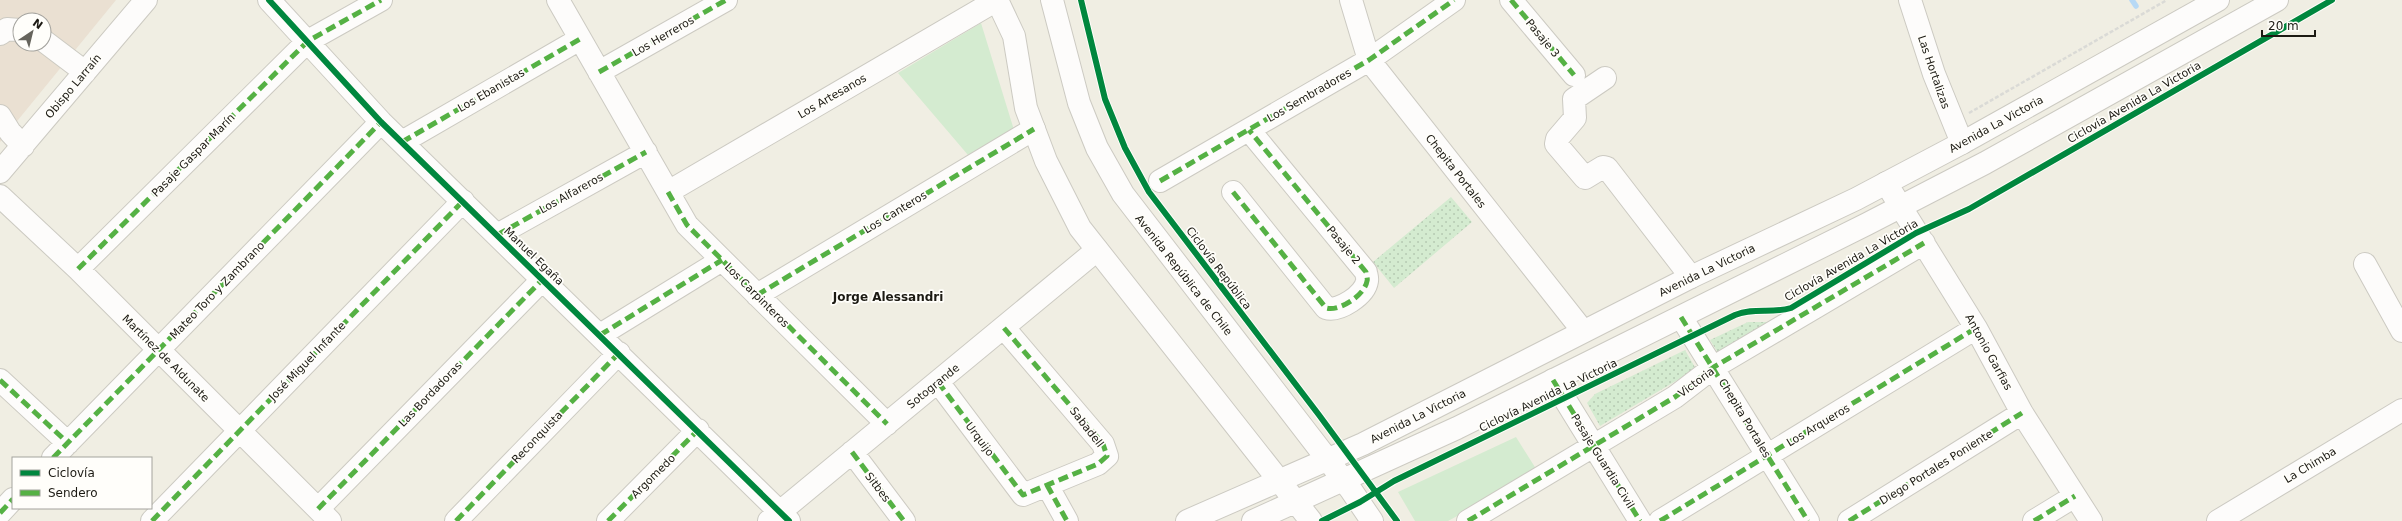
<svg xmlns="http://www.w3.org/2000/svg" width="2402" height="521" viewBox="0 0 2402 521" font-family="'DejaVu Sans',sans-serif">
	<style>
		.industrial { fill: #eae0d2; fill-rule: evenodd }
		.grass { fill: url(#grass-dots) }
		.park { fill: #d4ebd0 }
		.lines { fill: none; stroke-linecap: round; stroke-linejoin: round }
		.stream { stroke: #b7d9f5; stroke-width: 5.5 }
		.minor-casing { stroke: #cccac2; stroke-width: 24 }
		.major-casing { stroke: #cccac2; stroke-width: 24 }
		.path { stroke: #dadad6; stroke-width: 2.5; stroke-dasharray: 4 2; stroke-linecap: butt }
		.minor { stroke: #fdfcfb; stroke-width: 22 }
		.major { stroke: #fdfcfb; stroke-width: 22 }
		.quiet { stroke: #55b144; stroke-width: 5; stroke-dasharray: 10 5; stroke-linecap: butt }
		.cycleway-casing { stroke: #fffefa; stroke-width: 8 }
		.cycleway { stroke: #00873e; stroke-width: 6 }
		.labels { text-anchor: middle; stroke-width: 3.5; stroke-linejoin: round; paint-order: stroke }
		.street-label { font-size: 11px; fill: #1c1a13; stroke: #fffefa }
		.neighbourhood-label { font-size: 12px; font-weight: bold; fill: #1c1a13; stroke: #fffefa }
	</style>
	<defs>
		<pattern id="grass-dots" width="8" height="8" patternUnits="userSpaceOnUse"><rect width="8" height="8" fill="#d4ebd0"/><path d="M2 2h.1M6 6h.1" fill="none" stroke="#b5c9b2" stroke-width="1.8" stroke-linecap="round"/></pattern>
	</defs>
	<rect width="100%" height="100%" fill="#f0eee3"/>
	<!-- industrial -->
	<path class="industrial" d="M 0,0 L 116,0 L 0,142 ZM 20,20 L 44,20 L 44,44 L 20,44 Z"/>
	<!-- grass -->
	<path class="grass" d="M 1451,197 L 1472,222 L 1394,288 L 1373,262 Z
		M 1748,322 L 1773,322 L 1720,356 L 1710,340 Z
		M 1685,350 L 1696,369 L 1600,426 L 1587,403 L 1595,394 Z"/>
	<!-- park -->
	<path class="park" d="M 981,23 L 1014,130 L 968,155 L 898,73 Z
		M 1516,437 L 1538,472 L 1448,521 L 1415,521 L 1398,492 Z"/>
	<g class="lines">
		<!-- stream -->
		<path class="stream" d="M 2132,0 L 2136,6"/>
		<!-- minor casing -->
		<g class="minor-casing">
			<path id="minor" d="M 269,0 L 381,122 L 789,521
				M 558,0 L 687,225 L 887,424
				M 1351,0 L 1369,60 L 1583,331
				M 1511,0 L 1574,75
				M 1910,0 L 1934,74 L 1962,143
				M 0,34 L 7,29 L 20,30
				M 44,41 L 85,72
				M 599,72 L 726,0
				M 1605,78 L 1574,99 L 1575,118 L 1557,139 L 1556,144 L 1585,178 L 1603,167 L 1607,168 L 1691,277
				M 0,116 L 10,132 L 23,146
				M 402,142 L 580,39
				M 0,172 L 146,0
				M 1160,181 L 1369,60 L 1454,0
				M 1886,183 L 1976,328 L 2022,413 L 2091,521
				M 668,192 L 997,0
				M 1233,192 L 1326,308 C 1339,312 1365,295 1367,281 C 1368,279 1366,274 1366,272 L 1249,130
				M 0,196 L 78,269 L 330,521
				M 497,235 L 646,152
				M 2365,264 L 2402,331
				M 78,269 L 308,41 L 381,0
				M 757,295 L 1034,129
				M 1681,317 L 1808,521
				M 600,335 L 722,260
				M 0,380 L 68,443
				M 1553,380 L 1640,521
				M 938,382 L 1023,495 L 1098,464 L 1107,456 L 1103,444 L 1004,328
				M 852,452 L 904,521
				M 53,458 L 381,122
				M 1047,485 L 1067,521
				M 318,509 L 543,279
				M 0,513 L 13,499
				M 152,521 L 463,201
				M 456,521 L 619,353
				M 608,521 L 698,430
				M 769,521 L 1097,250
				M 1468,521 L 1675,397 L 1714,367 L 1924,243
				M 1660,521 L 1976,328
				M 1849,521 L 2022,413
				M 2034,521 L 2075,496
				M 2218,521 L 2402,410"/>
		</g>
		<!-- major casing -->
		<g class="major-casing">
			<path id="major" d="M 997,0 L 1014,36 L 1026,108 L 1046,161 L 1080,228 L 1311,521
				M 1052,0 L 1079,103 L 1097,148 L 1123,194 L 1351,490 L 1372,521
				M 1187,521 L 1363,444 L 1691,277 L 1856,199 L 1962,143 L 2218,0
				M 1253,521 L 1457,428 L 1867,224 L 1985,163 L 2277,0"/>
		</g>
		<!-- path -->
		<path class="path" d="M 1969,113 L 2167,0"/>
		<!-- minor -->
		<use href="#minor" class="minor"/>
		<!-- major -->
		<use href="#major" class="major"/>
		<!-- quiet -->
		<path class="quiet" d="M 1511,0 L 1574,75
			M 599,72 L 726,0
			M 402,142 L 580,39
			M 1160,181 L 1369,60 L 1454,0
			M 668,192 L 687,225 L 887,424
			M 1233,192 L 1326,308 C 1339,312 1365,295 1367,281 C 1368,279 1366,274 1366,272 L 1249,130
			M 497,235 L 646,152
			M 78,269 L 308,41 L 381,0
			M 757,295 L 1034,129
			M 1681,317 L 1808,521
			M 600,335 L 722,260
			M 0,380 L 68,443
			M 1553,380 L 1640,521
			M 938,382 L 1023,495 L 1098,464 L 1107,456 L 1103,444 L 1004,328
			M 852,452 L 904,521
			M 53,458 L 381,122
			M 1047,485 L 1067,521
			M 318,509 L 543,279
			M 0,513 L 13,499
			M 152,521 L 463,201
			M 456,521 L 619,353
			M 608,521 L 698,430
			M 1468,521 L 1675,397 L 1714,367 L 1924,243
			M 1660,521 L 1976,328
			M 1849,521 L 2022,413
			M 2034,521 L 2075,496"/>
		<!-- cycleway casing -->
		<g class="cycleway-casing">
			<path id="cycleway" d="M 269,0 L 381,122 L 789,521
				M 1081,0 L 1105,99 L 1125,148 L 1149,192 L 1319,415 L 1397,521
				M 1322,521 L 1360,502 L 1394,481 L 1735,315 C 1754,307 1772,314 1791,308 L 1916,233 L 1969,209 L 2332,0"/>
		</g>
		<!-- cycleway -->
		<use href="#cycleway" class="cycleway"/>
	</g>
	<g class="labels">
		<!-- street labels -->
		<g class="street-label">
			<text transform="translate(663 36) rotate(-30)" y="4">Los Herreros</text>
			<text transform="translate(1543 38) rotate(50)" y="4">Pasaje 3</text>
			<text transform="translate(1934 72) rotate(71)" y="4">Las Hortalizas</text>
			<text transform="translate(73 86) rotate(-50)" y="4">Obispo Larraín</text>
			<text transform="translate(491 90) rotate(-30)" y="4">Los Ebanistas</text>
			<text transform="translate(1309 95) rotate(-30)" y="4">Los Sembradores</text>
			<text transform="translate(832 96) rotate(-30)" y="4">Los Artesanos</text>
			<text transform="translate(2134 102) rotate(-30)" y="4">Ciclovía Avenida La Victoria</text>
			<text transform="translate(1996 124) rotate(-29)" y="4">Avenida La Victoria</text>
			<text transform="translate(193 155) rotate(-45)" y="4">Pasaje Gaspar Marín</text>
			<text transform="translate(1456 171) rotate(52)" y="4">Chepita Portales</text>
			<text transform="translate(571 193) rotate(-29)" y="4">Los Alfareros</text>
			<text transform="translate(895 212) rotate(-31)" y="4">Los Canteros</text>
			<text transform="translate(1344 245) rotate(50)" y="4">Pasaje 2</text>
			<text transform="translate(534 256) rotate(44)" y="4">Manuel Egaña</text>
			<text transform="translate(1851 260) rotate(-30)" y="4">Ciclovía Avenida La Victoria</text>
			<text transform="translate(1219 268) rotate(53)" y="4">Ciclovía República</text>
			<text transform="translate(1707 270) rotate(-26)" y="4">Avenida La Victoria</text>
			<text transform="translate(1184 275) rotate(52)" y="4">Avenida República de Chile</text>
			<text transform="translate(217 290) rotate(-46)" y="4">Mateo Toro y Zambrano</text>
			<text transform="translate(757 295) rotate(45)" y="4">Los Carpinteros</text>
			<text transform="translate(1989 352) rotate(61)" y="4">Antonio Garfias</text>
			<text transform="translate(166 358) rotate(45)" y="4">Martínez de Aldunate</text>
			<text transform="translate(307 361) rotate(-46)" y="4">José Miguel Infante</text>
			<text transform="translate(1696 382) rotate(-37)" y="4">Victoria</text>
			<text transform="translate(933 386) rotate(-39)" y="4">Sotogrande</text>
			<text transform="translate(430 394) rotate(-46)" y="4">Las Bordadoras</text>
			<text transform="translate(1548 395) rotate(-26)" y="4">Ciclovía Avenida La Victoria</text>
			<text transform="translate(1418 416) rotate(-27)" y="4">Avenida La Victoria</text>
			<text transform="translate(1745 418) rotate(59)" y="4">Chepita Portales</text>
			<text transform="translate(1818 425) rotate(-31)" y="4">Los Arqueros</text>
			<text transform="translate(1087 427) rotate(52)" y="4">Sabadell</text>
			<text transform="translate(537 437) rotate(-46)" y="4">Reconquista</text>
			<text transform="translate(980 439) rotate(53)" y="4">Urquijo</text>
			<text transform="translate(1603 461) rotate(58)" y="4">Pasaje Guardia Civil</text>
			<text transform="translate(2310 465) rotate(-31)" y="4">La Chimba</text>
			<text transform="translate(1936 467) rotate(-32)" y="4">Diego Portales Poniente</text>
			<text transform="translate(653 476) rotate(-45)" y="4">Argomedo</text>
			<text transform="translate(878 487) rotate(53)" y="4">Sitbes</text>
		</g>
		<!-- neighbourhood labels -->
		<g class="neighbourhood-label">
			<text x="888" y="301">Jorge Alessandri</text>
		</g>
	</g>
	<!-- legend -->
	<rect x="12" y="457" width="140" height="52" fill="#fffefa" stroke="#a4a39e"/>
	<rect x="20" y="470" width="20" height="6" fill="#00873e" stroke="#a4a39e"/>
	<text x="48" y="477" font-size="12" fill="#1c1a13">Ciclovía</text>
	<rect x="20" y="490" width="20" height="6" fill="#55b144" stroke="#a4a39e"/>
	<text x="48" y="497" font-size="12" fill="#1c1a13">Sendero</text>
	<!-- north arrow -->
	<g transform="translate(32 32) rotate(35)"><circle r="19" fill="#fffefa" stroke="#a4a39e"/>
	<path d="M0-3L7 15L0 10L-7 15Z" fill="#66645c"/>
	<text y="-6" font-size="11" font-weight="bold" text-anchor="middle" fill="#1c1a13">N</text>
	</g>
	<!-- scale -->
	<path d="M2262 30v6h53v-6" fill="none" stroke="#1c1a13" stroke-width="2"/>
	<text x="2268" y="30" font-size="12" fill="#1c1a13" stroke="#fffefa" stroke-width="3" paint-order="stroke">20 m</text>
</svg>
